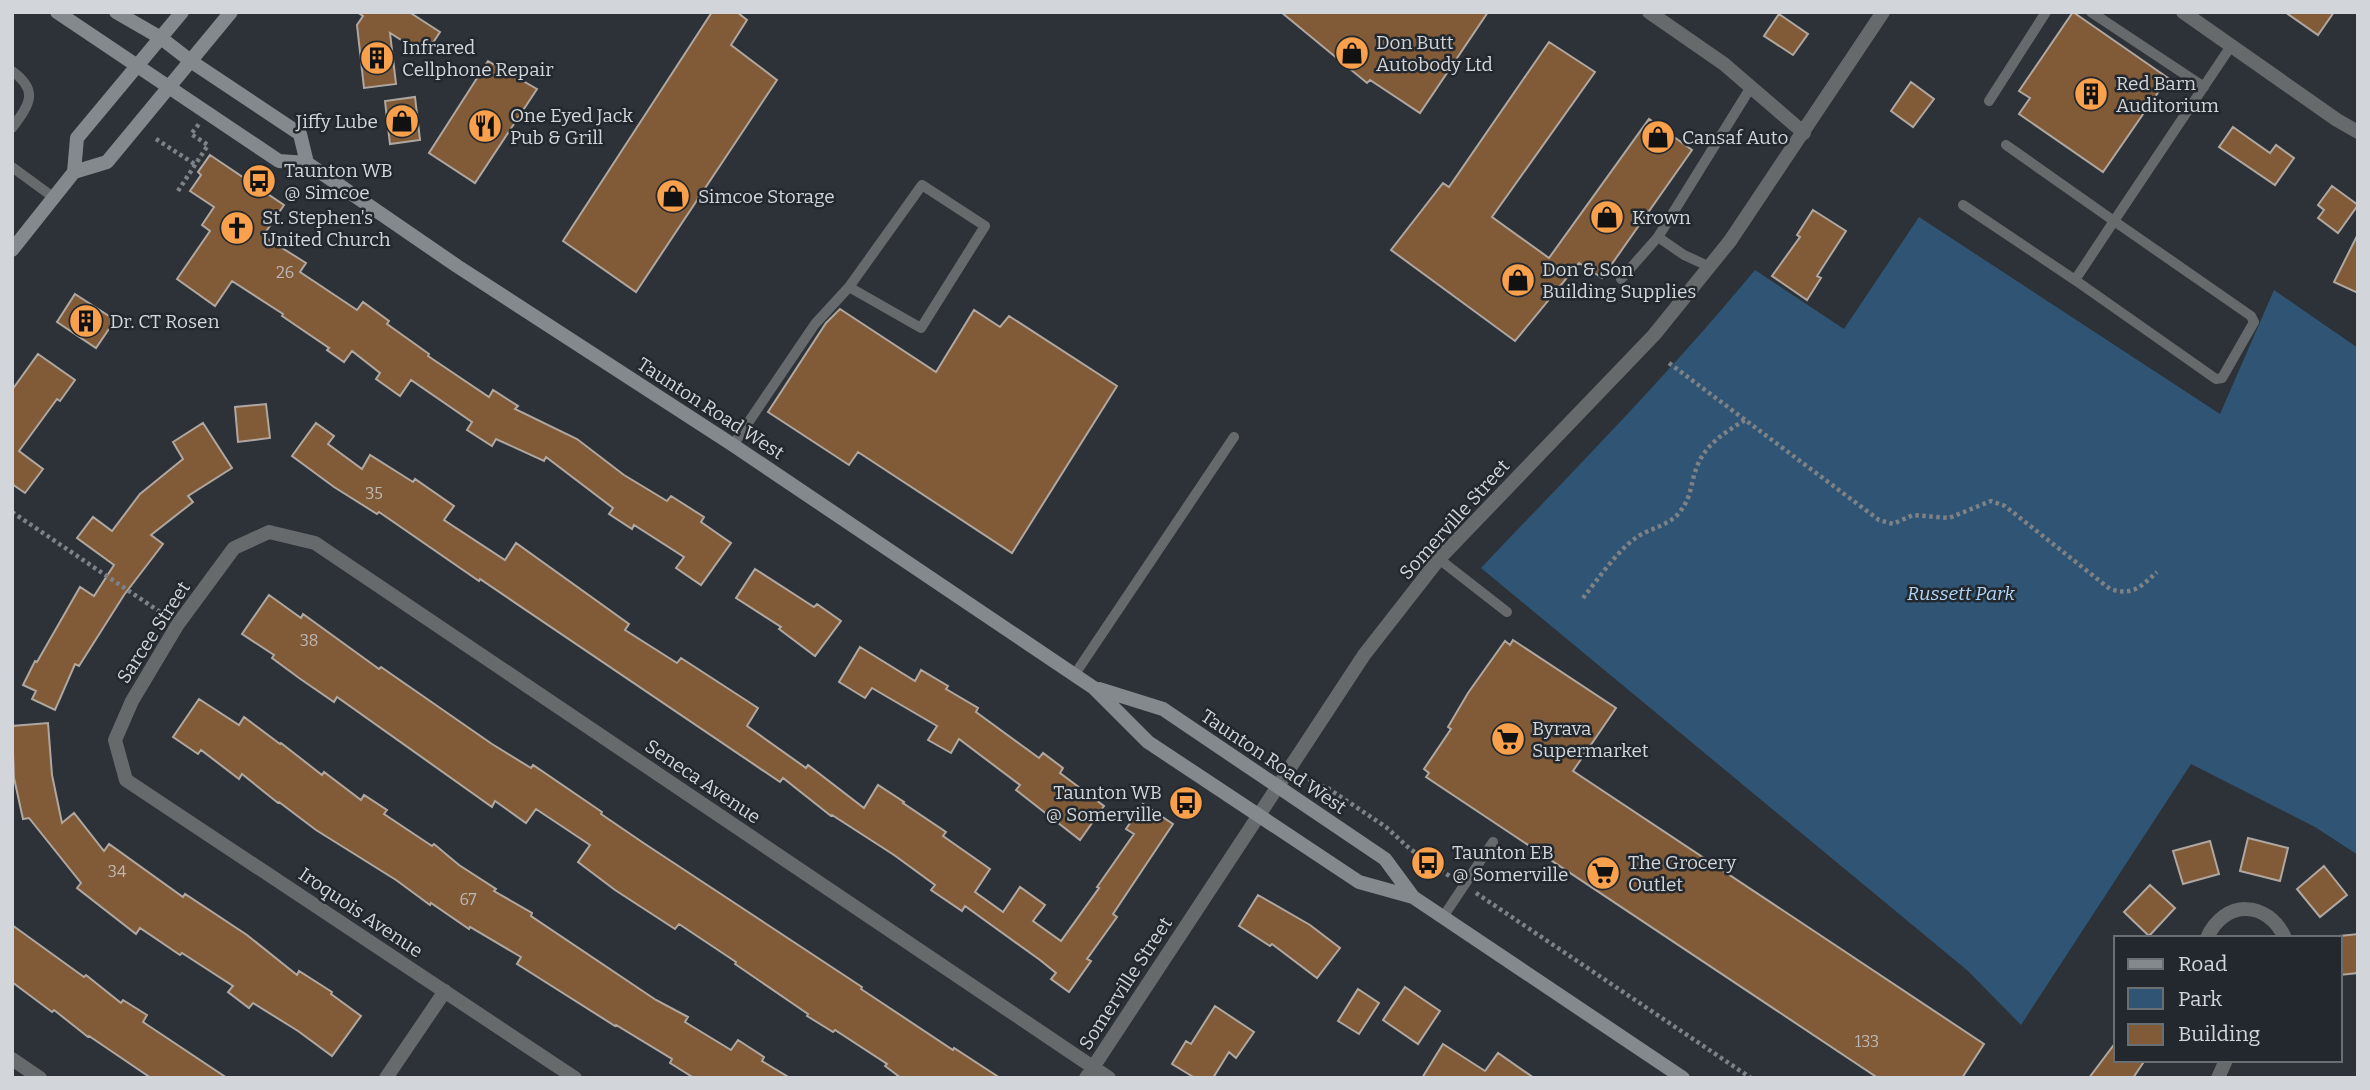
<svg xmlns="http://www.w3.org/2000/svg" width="2370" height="1090" viewBox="0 0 2370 1090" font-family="Bitter,serif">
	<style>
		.green { fill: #305473 }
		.building { fill: #815a38; stroke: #afa7a0; stroke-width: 2 }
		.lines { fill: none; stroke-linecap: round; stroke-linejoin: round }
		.path { stroke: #7d8287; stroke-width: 4.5; stroke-dasharray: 3.5 3.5; stroke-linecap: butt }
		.service { stroke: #676a6d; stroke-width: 10 }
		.minor { stroke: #676a6d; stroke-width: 14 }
		.tertiary { stroke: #676a6d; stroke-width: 14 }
		.secondary { stroke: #84898e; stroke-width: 14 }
		.labels { text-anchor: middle; stroke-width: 5; stroke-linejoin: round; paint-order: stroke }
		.number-label { font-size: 16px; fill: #beb7b2 }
		.poi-label { font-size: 19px; fill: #d2d6da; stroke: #22282d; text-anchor: start }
		.street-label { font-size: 19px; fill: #d2d6da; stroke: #22282d }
		.park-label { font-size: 19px; font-style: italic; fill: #b0d5f6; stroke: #22282d }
	</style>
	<rect width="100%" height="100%" fill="#2c3238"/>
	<!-- green -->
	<path class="green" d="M 1919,217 L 2220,414 L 2274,290 L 2358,348 L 2358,855 L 2315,827 L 2191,764 L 2021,1025 L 1968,971 L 1481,568 C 1574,470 1669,374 1755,270 L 1844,329 Z"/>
	<!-- building -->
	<path class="building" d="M 357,12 L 409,12 L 440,32 L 425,55 L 390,33 L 396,84 L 364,88 L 357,25 L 363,16 Z
		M 712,12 L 737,12 L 747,20 L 731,45 L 777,80 L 636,292 L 563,241 Z
		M 1281,12 L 1488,12 L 1420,113 L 1370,80 L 1367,83 Z
		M 2073,12 L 2168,78 L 2103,172 L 2019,114 L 2030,98 L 2019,91 Z
		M 2285,12 L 2334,12 L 2318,35 Z
		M 1779,14 L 1808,34 L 1793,55 L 1764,36 Z
		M 1549,42 L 1595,72 L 1492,217 L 1549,258 L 1649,119 L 1692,150 L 1602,278 L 1579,263 L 1515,341 L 1391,250 L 1443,183 L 1449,187 Z
		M 488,61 L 537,89 L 475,183 L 429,153 Z
		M 1911,82 L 1934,99 L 1913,127 L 1891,111 Z
		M 415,97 L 420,140 L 390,144 L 385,101 Z
		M 2233,127 L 2270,153 L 2276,145 L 2294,158 L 2275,185 L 2219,147 Z
		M 210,155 L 284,205 L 263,236 L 306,263 L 300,272 L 357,310 L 363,302 L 389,321 L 387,324 L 429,354 L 428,356 L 489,397 L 493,390 L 518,406 L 515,409 L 577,439 L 624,475 L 667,501 L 671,496 L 704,517 L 701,522 L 731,543 L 701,585 L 676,568 L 684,557 L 634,525 L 632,529 L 609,514 L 613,508 L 546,457 L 544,461 L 496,439 L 492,446 L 467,430 L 472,422 L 411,380 L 400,396 L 376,379 L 380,373 L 352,351 L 344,362 L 327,350 L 329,348 L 282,316 L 283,314 L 232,281 L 215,306 L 177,279 L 210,231 L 202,225 L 214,207 L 190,191 L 201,175 L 198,172 Z
		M 2332,186 L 2358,205 L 2338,233 L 2318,218 L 2324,210 L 2318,205 Z
		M 1813,210 L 1846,231 L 1817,276 L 1821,278 L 1807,300 L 1772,276 L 1800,237 L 1797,235 Z
		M 2358,234 L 2358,293 L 2334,282 Z
		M 75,294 L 115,320 L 96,348 L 57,322 Z
		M 840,309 L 936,372 L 974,310 L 1000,327 L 1009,316 L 1117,386 L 1012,553 L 858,452 L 849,465 L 768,412 L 826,323 Z
		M 38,354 L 75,380 L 60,401 L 57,399 L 19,451 L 43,469 L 25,493 L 12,484 L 12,390 Z
		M 266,404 L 270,438 L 238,442 L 235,407 Z
		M 203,423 L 232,468 L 188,496 L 193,502 L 151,535 L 163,544 L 124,595 L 79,666 L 75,664 L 55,710 L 32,699 L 36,691 L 23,685 L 35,661 L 37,662 L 80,587 L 94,596 L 114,565 L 77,538 L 93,517 L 112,531 L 140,494 L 183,459 L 173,442 Z
		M 316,423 L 334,436 L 328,444 L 362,469 L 370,455 L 413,482 L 415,479 L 454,506 L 444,520 L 505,560 L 516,543 L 629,624 L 625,630 L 677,663 L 681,658 L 758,708 L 747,726 L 806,768 L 808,765 L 864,808 L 878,785 L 904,802 L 903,803 L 946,832 L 943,836 L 990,869 L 975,892 L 1003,912 L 1020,887 L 1045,905 L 1033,921 L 1061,941 L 1099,888 L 1097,887 L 1134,834 L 1126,829 L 1143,804 L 1173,824 L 1113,914 L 1117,917 L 1087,959 L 1091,961 L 1069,992 L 1051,979 L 1056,973 L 1040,960 L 965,906 L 962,911 L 931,890 L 935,885 L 894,855 L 832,815 L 831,816 L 783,778 L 780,782 L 480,579 L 479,581 L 379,512 L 377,514 L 334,487 L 292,456 Z
		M 755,569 L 814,607 L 817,604 L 841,621 L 815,656 L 779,629 L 781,627 L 736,598 Z
		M 269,595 L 301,618 L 303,614 L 379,669 L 381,667 L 492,744 L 531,768 L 533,765 L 602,812 L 601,814 L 645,844 L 862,987 L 861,989 L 953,1050 L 954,1048 L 1000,1078 L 901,1078 L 885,1066 L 887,1064 L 835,1030 L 833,1032 L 807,1016 L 808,1014 L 735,964 L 736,962 L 679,924 L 675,929 L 615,890 L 578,862 L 590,845 L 536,809 L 526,823 L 495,801 L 492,807 L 337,697 L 334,702 L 299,678 L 272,658 L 274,655 L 242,634 Z
		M 1513,640 L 1616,708 L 1573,771 L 1984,1044 L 1962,1078 L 1878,1078 L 1426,777 L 1429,773 L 1424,769 L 1451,729 L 1448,727 L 1468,693 L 1505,641 L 1510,645 Z
		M 860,647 L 915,681 L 921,670 L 948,686 L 946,689 L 978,708 L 976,712 L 1039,758 L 1043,753 L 1063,768 L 1060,773 L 1104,806 L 1080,840 L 1016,790 L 1020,785 L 959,739 L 951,753 L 928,740 L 937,726 L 872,688 L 865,698 L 839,682 Z
		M 199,699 L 239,725 L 244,717 L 280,744 L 281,743 L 322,775 L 324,772 L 361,800 L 364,795 L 387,810 L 384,814 L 432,846 L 434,844 L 459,865 L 496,889 L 494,891 L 532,913 L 531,916 L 656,1000 L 688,1017 L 685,1022 L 731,1050 L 738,1040 L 764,1057 L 762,1061 L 790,1078 L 694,1078 L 670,1063 L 672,1059 L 616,1025 L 615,1026 L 517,964 L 521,957 L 470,927 L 469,929 L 431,903 L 430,905 L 396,880 L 316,830 L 279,802 L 278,803 L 242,774 L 239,779 L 201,750 L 198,754 L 173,737 Z
		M 48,723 L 52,775 L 62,823 L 74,813 L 104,851 L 109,844 L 183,897 L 185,894 L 247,935 L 297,975 L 299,971 L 332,992 L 331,994 L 361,1016 L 332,1056 L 298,1031 L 253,1003 L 249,1008 L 228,992 L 233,986 L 182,953 L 180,955 L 140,928 L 136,934 L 77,888 L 81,883 L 29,818 L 23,819 L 14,778 L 12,726 Z
		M 2248,838 L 2288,848 L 2280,881 L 2240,871 Z
		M 2210,841 L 2219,874 L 2183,884 L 2173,851 Z
		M 2324,866 L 2347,895 L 2320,917 L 2297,889 Z
		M 2150,885 L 2175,908 L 2149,936 L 2124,912 Z
		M 1258,895 L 1310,925 L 1340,948 L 1317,978 L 1272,944 L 1270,946 L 1239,926 Z
		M 12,925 L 84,977 L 86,975 L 121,1003 L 123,1000 L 147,1015 L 143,1022 L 227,1078 L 151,1078 L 89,1036 L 88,1037 L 54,1010 L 52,1012 L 12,982 Z
		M 2358,934 L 2358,973 L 2340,975 L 2340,936 Z
		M 1405,987 L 1440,1011 L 1418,1044 L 1383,1020 Z
		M 1358,989 L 1379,1003 L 1359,1034 L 1338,1021 Z
		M 1215,1006 L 1254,1032 L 1236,1058 L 1229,1052 L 1213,1078 L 1195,1078 L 1172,1064 L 1186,1041 L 1191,1044 Z
		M 2116,1042 L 2116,1060 L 2145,1060 L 2133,1078 L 2089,1078 Z
		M 1443,1044 L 1485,1071 L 1498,1053 L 1534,1078 L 1422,1078 Z"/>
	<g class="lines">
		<!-- path -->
		<path class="path" d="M 156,139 L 196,165
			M 178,191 L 208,145 L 191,134 L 199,124
			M 1669,363 L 1879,520 L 1893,524 L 1913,515 L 1949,518 L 1991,501 L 2005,506 L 2110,589 C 2134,596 2140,587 2157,572
			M 12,512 L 166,616
			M 1583,598 C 1599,578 1616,552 1637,537 C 1650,528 1668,526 1679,513 C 1693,496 1690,482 1698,464 C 1707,443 1727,431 1745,420
			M 1303,775 L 1318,785 L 1326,787 L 1386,827 L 1410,849 L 1451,877
			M 1476,893 L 1751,1078"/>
		<!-- service -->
		<path class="service" d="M 2091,12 L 2204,87
			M 12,71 C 40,91 29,105 12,128
			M 1989,101 L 2046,12
			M 2006,145 L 2114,221 L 2231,46
			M 12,167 L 53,197
			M 1963,205 L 2075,280 L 2114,221 L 2251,316 L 2254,322 L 2222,378 L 2216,379 L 2075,280
			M 1710,267 L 1684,255 L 1658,237 L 1751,87
			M 1621,279 L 1658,237
			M 733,445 L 815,324 L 849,287 L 922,185 L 985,226 L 921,328 L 849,287
			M 1439,559 L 1507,612
			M 1075,674 L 1234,437
			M 1443,917 L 1493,842"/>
		<!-- minor -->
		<path class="minor" d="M 1649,12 L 1724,64 L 1804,133
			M 2183,12 L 2337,120 L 2358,132
			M 2207,938 C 2224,899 2268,900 2285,938
			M 12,1059 L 40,1078
			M 386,1078 L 445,991
			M 575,1078 L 126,780 L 115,740 L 132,701 L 178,624 L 234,548 L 269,532 L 315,543 L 1109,1078
			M 1086,1078 L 1259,815
			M 2218,1078 L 2226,1060"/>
		<!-- tertiary -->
		<path class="tertiary" d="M 1259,815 L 1364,655 L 1439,559 L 1654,335 L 1730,241 L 1883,12"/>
		<!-- secondary -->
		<path class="secondary" d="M 57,12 L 279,161 L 307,163 L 457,266 L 733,445 L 1094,688 L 1148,742 L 1359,882 L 1413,897 L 1683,1078
			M 116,12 L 161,38 L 192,62 L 300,134 L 307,163
			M 74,172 L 77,138 L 182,12
			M 12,250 L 74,172 L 107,162 L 231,12
			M 1099,689 L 1163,709 L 1385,859 L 1413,897"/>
	</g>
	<!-- icons -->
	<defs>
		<g id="shop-disc" transform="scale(1.75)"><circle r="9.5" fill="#f9a04c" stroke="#22282d"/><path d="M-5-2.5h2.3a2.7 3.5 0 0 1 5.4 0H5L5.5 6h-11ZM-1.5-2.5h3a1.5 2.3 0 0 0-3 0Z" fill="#111"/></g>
		<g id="building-disc" transform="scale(1.75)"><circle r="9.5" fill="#f9a04c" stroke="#22282d"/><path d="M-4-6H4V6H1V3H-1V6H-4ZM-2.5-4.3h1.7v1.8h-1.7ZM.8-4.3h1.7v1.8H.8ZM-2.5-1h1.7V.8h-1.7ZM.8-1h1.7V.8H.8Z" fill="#111"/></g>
		<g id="restaurant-disc" transform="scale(1.75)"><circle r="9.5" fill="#f9a04c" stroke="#22282d"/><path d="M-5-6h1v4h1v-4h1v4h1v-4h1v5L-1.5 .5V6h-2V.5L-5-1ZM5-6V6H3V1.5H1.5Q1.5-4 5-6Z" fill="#111"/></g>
		<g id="bus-disc" transform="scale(1.75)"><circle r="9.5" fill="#f9a04c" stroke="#22282d"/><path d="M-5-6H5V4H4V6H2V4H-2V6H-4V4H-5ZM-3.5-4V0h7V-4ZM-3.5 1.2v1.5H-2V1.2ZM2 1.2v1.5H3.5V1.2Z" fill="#111"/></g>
		<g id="church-disc" transform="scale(1.75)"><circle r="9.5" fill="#f9a04c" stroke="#22282d"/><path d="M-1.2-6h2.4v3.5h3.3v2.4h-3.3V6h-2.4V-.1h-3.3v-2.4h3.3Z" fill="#111"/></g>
		<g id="supermarket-disc" transform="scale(1.75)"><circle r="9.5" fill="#f9a04c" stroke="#22282d"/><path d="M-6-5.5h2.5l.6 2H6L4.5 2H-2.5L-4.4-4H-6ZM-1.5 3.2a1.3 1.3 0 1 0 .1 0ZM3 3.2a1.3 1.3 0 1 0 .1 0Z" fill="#111"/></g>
	</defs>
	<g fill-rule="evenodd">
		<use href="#shop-disc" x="1352" y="53"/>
		<use href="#building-disc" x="377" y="58"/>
		<use href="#building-disc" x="2091" y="94"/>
		<use href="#shop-disc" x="402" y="121"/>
		<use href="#restaurant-disc" x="485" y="126"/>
		<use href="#shop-disc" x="1658" y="137"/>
		<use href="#bus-disc" x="259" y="181"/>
		<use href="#shop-disc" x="673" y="196"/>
		<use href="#shop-disc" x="1607" y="217"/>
		<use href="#church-disc" x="237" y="228"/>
		<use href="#shop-disc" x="1518" y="280"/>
		<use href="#building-disc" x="86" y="321"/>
		<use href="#supermarket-disc" x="1508" y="739"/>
		<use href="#bus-disc" x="1186" y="803"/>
		<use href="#bus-disc" x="1428" y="863"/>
		<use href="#supermarket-disc" x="1603" y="873"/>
	</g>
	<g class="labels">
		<!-- number labels -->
		<g class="number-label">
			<text x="285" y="278">26</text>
			<text x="374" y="499">35</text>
			<text x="309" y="646">38</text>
			<text x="117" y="877">34</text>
			<text x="468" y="905">67</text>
			<text x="1867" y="1047">133</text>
		</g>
		<!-- poi labels -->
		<g class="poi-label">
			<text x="1376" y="49">Don Butt<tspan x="1376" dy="22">Autobody Ltd</tspan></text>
			<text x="402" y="54">Infrared<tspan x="402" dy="22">Cellphone Repair</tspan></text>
			<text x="2116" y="90">Red Barn<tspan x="2116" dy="22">Auditorium</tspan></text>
			<text x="510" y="122">One Eyed Jack<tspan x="510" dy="22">Pub &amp; Grill</tspan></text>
			<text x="378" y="128" text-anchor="end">Jiffy Lube</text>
			<text x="1682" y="144">Cansaf Auto</text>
			<text x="284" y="177">Taunton WB<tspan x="284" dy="22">@ Simcoe</tspan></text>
			<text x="698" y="203">Simcoe Storage</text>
			<text x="262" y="224">St. Stephen's<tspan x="262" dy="22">United Church</tspan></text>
			<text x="1632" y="224">Krown</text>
			<text x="1542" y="276">Don &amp; Son<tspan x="1542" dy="22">Building Supplies</tspan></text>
			<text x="110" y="328">Dr. CT Rosen</text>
			<text x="1532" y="735">Byrava<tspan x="1532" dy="22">Supermarket</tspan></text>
			<text x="1162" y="799" text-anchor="end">Taunton WB<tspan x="1162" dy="22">@ Somerville</tspan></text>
			<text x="1452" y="859">Taunton EB<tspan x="1452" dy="22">@ Somerville</tspan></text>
			<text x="1628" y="869">The Grocery<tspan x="1628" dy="22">Outlet</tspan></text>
		</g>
		<!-- street labels -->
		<g class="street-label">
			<text transform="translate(711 408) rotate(33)" y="7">Taunton Road West</text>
			<text transform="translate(1454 519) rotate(-48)" y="7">Somerville Street</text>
			<text transform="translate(153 632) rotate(-57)" y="7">Sarcee Street</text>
			<text transform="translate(1274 761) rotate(34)" y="7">Taunton Road West</text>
			<text transform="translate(703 781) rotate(34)" y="7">Seneca Avenue</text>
			<text transform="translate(361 912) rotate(34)" y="7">Iroquois Avenue</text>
			<text transform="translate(1125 983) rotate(-57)" y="7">Somerville Street</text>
		</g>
		<!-- park labels -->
		<g class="park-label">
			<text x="1961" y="600">Russett Park</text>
		</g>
	</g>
	<!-- border -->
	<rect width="2370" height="1090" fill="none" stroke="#d2d6da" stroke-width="28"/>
	<!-- legend -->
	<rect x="2114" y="936" width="228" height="126" fill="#22282d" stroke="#686e72" stroke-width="2"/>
	<rect x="2128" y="959" width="35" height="10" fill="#84898e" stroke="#686e72" stroke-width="2"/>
	<text x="2178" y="971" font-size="21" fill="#d2d6da">Road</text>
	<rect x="2128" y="988" width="35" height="21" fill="#305473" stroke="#686e72" stroke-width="2"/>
	<text x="2178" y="1006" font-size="21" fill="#d2d6da">Park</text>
	<rect x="2128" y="1024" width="35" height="21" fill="#815a38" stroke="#686e72" stroke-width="2"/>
	<text x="2178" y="1041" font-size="21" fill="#d2d6da">Building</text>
</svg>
